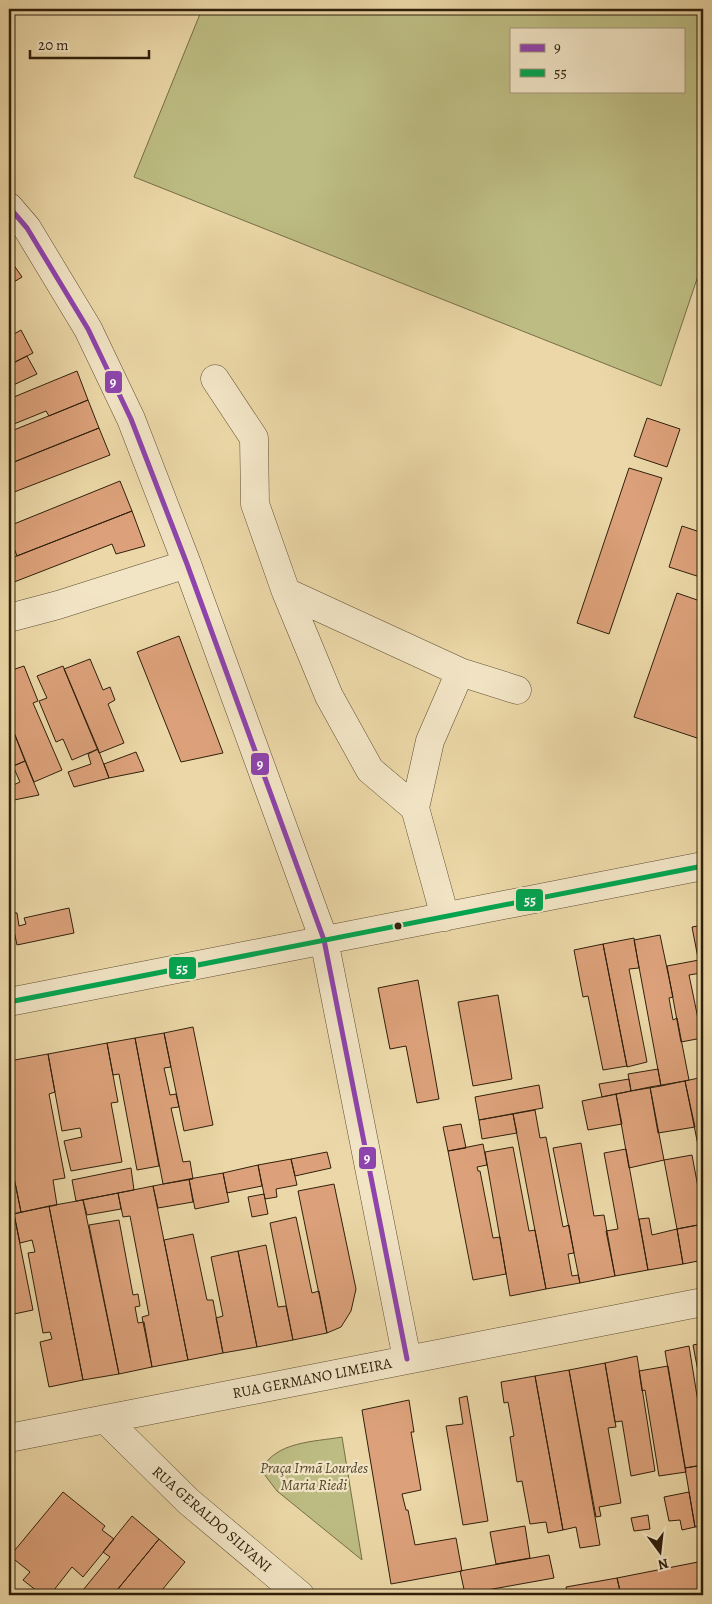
<svg xmlns="http://www.w3.org/2000/svg" width="712" height="1604" viewBox="0 0 712 1604" font-family="Alegreya,serif">
	<style>
		.green { fill: #bdbd83; stroke: #766e47; fill-rule: evenodd }
		.building { fill: #dca17a; stroke: #30200b }
		.lines { fill: none; stroke-linecap: round; stroke-linejoin: round }
		.minor-casing { stroke: #5f4e32; stroke-width: 29 }
		.minor { stroke: #f2e5c6; stroke-width: 28 }
		.bus-1-casing { stroke: #f2e5c6; stroke-width: 9 }
		.bus-2-casing { stroke: #f2e5c6; stroke-width: 9 }
		.bus-1 { stroke: #8e44ad; stroke-width: 5 }
		.bus-2 { stroke: #00a651; stroke-width: 5 }
		.bus-dot { fill: #30200b; stroke: #f2e5c6; stroke-width: 2 }
		.labels { text-anchor: middle; stroke-width: 4.5; stroke-linejoin: round; paint-order: stroke }
		.street-label { font-size: 15px; fill: #30200b; stroke: #f2e5c6 }
		.park-label { font-size: 15px; font-style: italic; fill: #534729; stroke: #f2e5c6 }
		.line-badge { stroke: #f2e5c6; stroke-width: 2 }
		.badge-label { font-size: 14px; text-anchor: middle; font-weight: bold; fill: #fff }
	</style>
	<rect width="100%" height="100%" fill="#ebd7a7"/>
	<filter id="stains"><feTurbulence type="fractalNoise" baseFrequency=".004" numOctaves="4"/><feColorMatrix values="0 0 0 0 .2 0 0 0 0 .09 0 0 0 0 .02 0 0 0 .5 -.17"/></filter>
	<radialGradient id="worn" r=".72"><stop offset=".6" stop-color="#630" stop-opacity="0"/><stop offset="1" stop-color="#630" stop-opacity=".3"/></radialGradient>
	<!-- green -->
	<path class="green" d="M 202,9 L 703,9 L 703,261 L 661,386 L 134,177 ZM 511,29 L 683,29 L 683,91 L 511,91 Z
		M 342,1437 L 362,1560 L 277,1491 L 261,1470 C 276,1441 314,1442 342,1437 Z"/>
	<!-- building -->
	<path class="building" d="M 9,258 L 22,277 L 9,285 Z
		M 21,330 L 33,353 L 9,365 L 9,337 Z
		M 27,356 L 37,374 L 9,387 L 9,365 Z
		M 77,371 L 88,400 L 49,416 L 46,411 L 9,426 L 9,399 Z
		M 88,400 L 99,428 L 9,464 L 9,432 Z
		M 647,418 L 680,429 L 667,467 L 634,456 Z
		M 99,428 L 110,455 L 9,494 L 9,464 Z
		M 629,468 L 662,478 L 609,634 L 577,623 Z
		M 120,481 L 132,511 L 17,556 L 9,535 L 9,526 Z
		M 132,511 L 145,546 L 116,554 L 112,544 L 9,584 L 9,559 Z
		M 682,526 L 703,533 L 703,578 L 669,567 Z
		M 677,593 L 703,602 L 703,740 L 634,717 Z
		M 179,636 L 223,753 L 181,762 L 137,652 Z
		M 90,659 L 103,690 L 110,687 L 115,700 L 108,704 L 124,743 L 99,753 L 64,669 Z
		M 24,666 L 38,701 L 33,703 L 62,770 L 34,782 L 9,720 L 9,671 Z
		M 63,666 L 98,749 L 72,760 L 63,739 L 56,742 L 39,701 L 47,698 L 37,676 Z
		M 9,720 L 25,761 L 9,768 Z
		M 98,749 L 109,778 L 74,787 L 68,772 L 91,764 L 88,754 Z
		M 136,752 L 144,771 L 109,778 L 104,764 Z
		M 25,761 L 39,795 L 9,801 L 9,787 L 20,782 L 13,766 Z
		M 69,908 L 74,933 L 17,945 L 10,912 L 17,913 L 19,926 L 26,924 L 24,918 Z
		M 703,925 L 703,984 L 692,927 Z
		M 660,935 L 673,997 L 669,998 L 673,1020 L 677,1018 L 689,1080 L 661,1086 L 634,940 Z
		M 634,938 L 639,968 L 629,969 L 647,1062 L 627,1067 L 603,944 Z
		M 603,944 L 627,1066 L 603,1070 L 588,996 L 583,997 L 574,950 Z
		M 699,960 L 701,973 L 689,975 L 702,1038 L 681,1042 L 667,966 Z
		M 418,980 L 439,1099 L 417,1103 L 406,1046 L 390,1049 L 378,988 Z
		M 498,995 L 512,1079 L 473,1086 L 458,1002 Z
		M 193,1027 L 213,1125 L 184,1131 L 164,1033 Z
		M 164,1033 L 171,1067 L 164,1068 L 170,1095 L 176,1094 L 179,1107 L 171,1108 L 183,1162 L 190,1161 L 193,1179 L 163,1184 L 135,1038 Z
		M 135,1038 L 159,1166 L 137,1170 L 119,1074 L 113,1075 L 107,1043 Z
		M 107,1043 L 118,1102 L 111,1103 L 122,1162 L 71,1171 L 64,1141 L 82,1137 L 80,1128 L 62,1131 L 48,1054 Z
		M 48,1054 L 55,1092 L 49,1094 L 65,1178 L 53,1180 L 57,1205 L 21,1212 L 9,1152 L 9,1061 Z
		M 658,1069 L 661,1086 L 631,1091 L 628,1074 Z
		M 703,1077 L 703,1170 L 685,1081 Z
		M 629,1079 L 631,1091 L 602,1097 L 599,1084 Z
		M 685,1081 L 695,1127 L 658,1133 L 650,1087 Z
		M 539,1085 L 543,1108 L 479,1120 L 475,1097 Z
		M 650,1087 L 664,1160 L 629,1168 L 616,1094 Z
		M 616,1094 L 622,1124 L 588,1130 L 582,1101 Z
		M 535,1110 L 540,1138 L 546,1137 L 563,1227 L 569,1225 L 574,1253 L 568,1254 L 572,1276 L 578,1275 L 580,1283 L 546,1289 L 513,1114 Z
		M 513,1114 L 517,1133 L 482,1139 L 479,1120 Z
		M 461,1124 L 466,1148 L 448,1151 L 443,1127 Z
		M 581,1143 L 594,1216 L 604,1215 L 615,1276 L 580,1283 L 553,1148 Z
		M 483,1144 L 487,1165 L 477,1167 L 478,1171 L 480,1171 L 493,1238 L 500,1237 L 506,1274 L 473,1280 L 448,1151 Z
		M 513,1147 L 529,1231 L 535,1230 L 546,1289 L 510,1296 L 485,1152 Z
		M 626,1149 L 648,1270 L 615,1276 L 606,1231 L 618,1229 L 604,1153 Z
		M 327,1152 L 331,1168 L 295,1176 L 291,1159 Z
		M 692,1155 L 703,1214 L 703,1224 L 677,1229 L 664,1160 Z
		M 291,1159 L 297,1185 L 276,1189 L 277,1197 L 265,1199 L 258,1165 Z
		M 258,1165 L 262,1186 L 227,1193 L 223,1173 Z
		M 131,1168 L 134,1190 L 76,1201 L 72,1180 Z
		M 223,1173 L 229,1202 L 195,1209 L 189,1179 Z
		M 189,1179 L 193,1202 L 158,1208 L 153,1186 Z
		M 15,1183 L 21,1212 L 9,1215 L 9,1184 Z
		M 334,1184 L 356,1289 L 351,1311 L 341,1327 L 327,1333 L 298,1191 Z
		M 153,1186 L 188,1360 L 152,1367 L 142,1317 L 149,1315 L 130,1216 L 123,1217 L 118,1193 Z
		M 118,1193 L 121,1209 L 87,1215 L 83,1200 Z
		M 264,1194 L 268,1214 L 252,1217 L 248,1197 Z
		M 83,1200 L 119,1374 L 83,1380 L 49,1206 Z
		M 49,1206 L 83,1380 L 49,1387 L 40,1342 L 52,1339 L 50,1332 L 43,1333 L 28,1253 L 35,1252 L 32,1240 L 20,1243 L 14,1214 Z
		M 14,1214 L 33,1310 L 14,1314 L 9,1288 L 9,1215 Z
		M 296,1217 L 312,1293 L 319,1291 L 327,1333 L 293,1340 L 270,1223 Z
		M 649,1218 L 652,1235 L 677,1229 L 683,1264 L 648,1270 L 639,1219 Z
		M 119,1220 L 133,1295 L 138,1294 L 140,1306 L 135,1307 L 138,1323 L 144,1322 L 152,1367 L 119,1374 L 89,1225 Z
		M 703,1224 L 703,1260 L 683,1264 L 677,1229 Z
		M 193,1234 L 207,1300 L 213,1300 L 223,1353 L 188,1360 L 164,1240 Z
		M 266,1245 L 278,1307 L 286,1306 L 293,1340 L 257,1347 L 238,1251 Z
		M 238,1251 L 257,1347 L 223,1353 L 216,1318 L 223,1316 L 211,1257 Z
		M 703,1343 L 703,1365 L 697,1366 L 693,1345 Z
		M 689,1346 L 703,1433 L 703,1443 L 701,1443 L 703,1465 L 685,1468 L 665,1351 Z
		M 637,1356 L 655,1471 L 631,1476 L 622,1421 L 615,1422 L 605,1363 Z
		M 605,1363 L 616,1427 L 608,1428 L 621,1503 L 599,1507 L 601,1516 L 596,1517 L 569,1370 Z
		M 703,1365 L 703,1403 L 697,1366 Z
		M 668,1366 L 686,1472 L 659,1476 L 645,1390 L 642,1391 L 639,1371 Z
		M 569,1370 L 600,1545 L 580,1548 L 576,1527 L 563,1530 L 535,1376 Z
		M 535,1376 L 563,1530 L 548,1533 L 546,1522 L 530,1524 L 522,1481 L 517,1482 L 510,1437 L 514,1436 L 508,1402 L 504,1403 L 501,1382 Z
		M 467,1396 L 488,1521 L 463,1525 L 446,1426 L 463,1424 L 459,1398 Z
		M 409,1400 L 414,1432 L 411,1432 L 421,1490 L 402,1494 L 406,1510 L 408,1510 L 415,1545 L 456,1538 L 462,1571 L 391,1584 L 362,1410 Z
		M 703,1465 L 703,1526 L 695,1527 L 685,1468 Z
		M 63,1492 L 105,1526 L 102,1530 L 114,1539 L 83,1577 L 72,1567 L 50,1595 L 42,1595 L 23,1580 L 30,1572 L 10,1556 Z
		M 689,1492 L 695,1527 L 682,1530 L 680,1520 L 669,1521 L 664,1497 Z
		M 648,1515 L 650,1529 L 634,1531 L 631,1518 Z
		M 132,1516 L 159,1539 L 113,1595 L 79,1595 L 110,1557 L 103,1552 Z
		M 525,1526 L 530,1558 L 496,1564 L 490,1532 Z
		M 159,1539 L 185,1562 L 158,1595 L 113,1595 Z
		M 549,1555 L 554,1578 L 465,1594 L 460,1571 Z
		M 703,1561 L 703,1589 L 670,1595 L 621,1595 L 617,1578 Z
		M 617,1578 L 621,1595 L 568,1595 L 566,1587 Z
		M 556,1590 L 556,1595 L 533,1595 Z"/>
	<g class="lines">
		<!-- minor casing -->
		<g class="minor-casing">
			<path id="minor" d="M 9,207 L 27,228 L 88,329 L 131,419 L 187,564 L 324,940 L 407,1359
				M 215,379 L 254,438 L 255,504 L 286,592 L 460,672
				M 286,592 L 329,696 L 370,770 L 415,808
				M 9,618 L 58,605 L 187,564
				M 445,917 L 415,808 L 430,741 L 460,672 L 517,690
				M 9,1002 L 703,866
				M 105,1419 L 188,1501 L 300,1595
				M 9,1438 L 703,1302"/>
		</g>
		<!-- minor -->
		<use href="#minor" class="minor"/>
		<!-- bus-1 casing -->
		<g class="bus-1-casing">
			<path id="bus-1" d="M 9,207 L 27,228 L 88,329 L 131,419 L 187,564 L 324,940 L 407,1359"/>
		</g>
		<!-- bus-2 casing -->
		<g class="bus-2-casing">
			<path id="bus-2" d="M 9,1002 L 703,866"/>
		</g>
		<!-- bus-1 -->
		<use href="#bus-1" class="bus-1"/>
		<!-- bus-2 -->
		<use href="#bus-2" class="bus-2"/>
	</g>
	<!-- markers -->
	<circle class="bus-dot" cx="398" cy="926" r="4.5"/>
	<g class="labels">
		<!-- street labels -->
		<g class="street-label">
			<text transform="translate(312 1378) rotate(-11)" y="5">RUA GERMANO LIMEIRA</text>
			<text transform="translate(212 1519) rotate(41)" y="5">RUA GERALDO SILVANI</text>
		</g>
		<!-- park labels -->
		<g class="park-label">
			<text x="314" y="1473">Praça Irmã Lourdes<tspan x="314" dy="17">Maria Riedi</tspan></text>
		</g>
	</g>
	<g class="line-badge">
		<rect x="104" y="370" width="19" height="24" rx="5" fill="#8e44ad"/>
		<rect x="250" y="752" width="20" height="24" rx="5" fill="#8e44ad"/>
		<rect x="515" y="888" width="29" height="24" rx="5" fill="#00a651"/>
		<rect x="168" y="956" width="29" height="24" rx="5" fill="#00a651"/>
		<rect x="358" y="1146" width="19" height="24" rx="5" fill="#8e44ad"/>
	</g>
	<g class="badge-label">
		<text x="113" y="387">9</text>
		<text x="260" y="769">9</text>
		<text x="530" y="905">55</text>
		<text x="182" y="973">55</text>
		<text x="367" y="1163">9</text>
	</g>
	<!-- margin -->
	<rect width="712" height="1604" fill="none" stroke="#ebd7a7" stroke-width="30"/>
	<rect x="10" y="10" width="692" height="1584" fill="none" stroke="#30200b" stroke-width="2.5"/>
	<rect x="15" y="15" width="682" height="1574" fill="none" stroke="#30200b"/>
	<!-- legend -->
	<rect x="510" y="28" width="175" height="65" fill="#f2e5c6" stroke="#a4967b"/>
	<rect x="520" y="44" width="25" height="8" fill="#8e44ad" stroke="#a4967b"/>
	<text x="554" y="52" font-size="15" fill="#30200b">9</text>
	<rect x="520" y="69" width="25" height="8" fill="#00a651" stroke="#a4967b"/>
	<text x="554" y="78" font-size="15" fill="#30200b">55</text>
	<!-- north arrow -->
	<g transform="translate(660 1552) rotate(165)" stroke="#f2e5c6" stroke-width="4" paint-order="stroke">
	<path d="M0-4L9 19L0 12L-9 19Z" fill="#30200b"/>
	<text y="-8" font-size="14" font-weight="bold" text-anchor="middle" fill="#30200b">N</text>
	</g>
	<!-- scale -->
	<path d="M30 50v8h119v-8" fill="none" stroke="#30200b" stroke-width="2.5"/>
	<text x="38" y="50" font-size="15" fill="#30200b" stroke="#f2e5c6" stroke-width="4" paint-order="stroke">20 m</text>
	<rect width="100%" height="100%" filter="url(#stains)"/>
	<rect width="100%" height="100%" fill="url(#worn)"/>
</svg>
